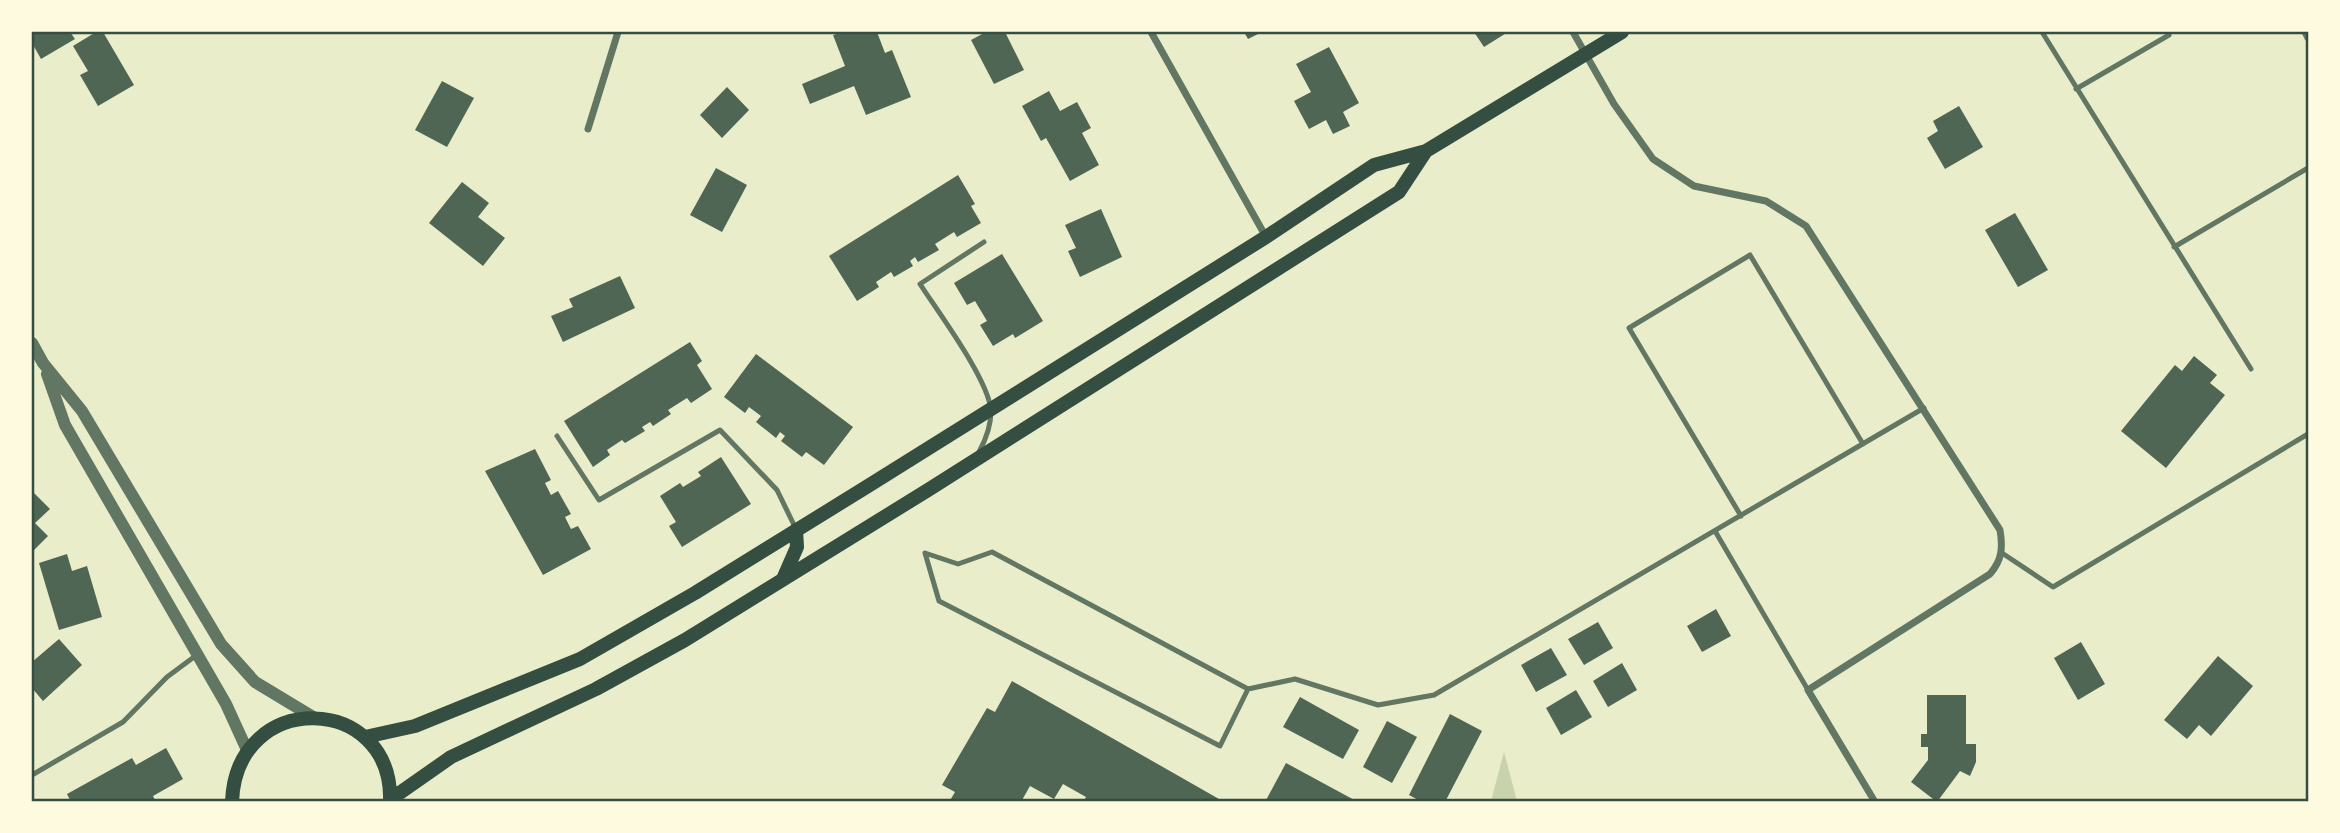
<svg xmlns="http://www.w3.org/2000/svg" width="2340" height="833" viewBox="0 0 2340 833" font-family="'PT Sans Narrow',sans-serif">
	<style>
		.green { fill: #cad2ad }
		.building { fill: #4f6655 }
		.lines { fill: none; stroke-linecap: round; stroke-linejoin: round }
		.service { stroke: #617663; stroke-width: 5 }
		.minor { stroke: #617663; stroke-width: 7 }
		.tertiary { stroke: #617663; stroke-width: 12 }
		.secondary { stroke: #344e41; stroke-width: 14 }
		.neatline { fill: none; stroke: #344e41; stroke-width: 2.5 }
	</style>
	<rect width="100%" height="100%" fill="#e9edc9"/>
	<!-- green -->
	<path class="green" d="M 1504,752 L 1517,801 L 1491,801 Z"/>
	<!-- building -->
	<path class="building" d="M 32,32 L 70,32 L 75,39 L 41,59 L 32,43 Z
		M 96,32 L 103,32 L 134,85 L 98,106 L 80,75 L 88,71 L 73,46 Z
		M 843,32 L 877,32 L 885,53 L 892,50 L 911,97 L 866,115 L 854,86 L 810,104 L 802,84 L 845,66 L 833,35 Z
		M 986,32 L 1005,32 L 1024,70 L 994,84 L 971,40 Z
		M 1244,32 L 1262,32 L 1248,39 Z
		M 1474,32 L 1508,32 L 1484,47 Z
		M 1329,47 L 1359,103 L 1343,112 L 1350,126 L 1333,134 L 1326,120 L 1309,129 L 1294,101 L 1311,92 L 1296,64 Z
		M 442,81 L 474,98 L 447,147 L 415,130 Z
		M 727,87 L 749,110 L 722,138 L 700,115 Z
		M 1049,91 L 1060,111 L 1077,102 L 1091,128 L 1082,133 L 1099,165 L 1070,181 L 1046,138 L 1041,141 L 1022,106 Z
		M 1959,106 L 1983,147 L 1945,169 L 1927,138 L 1938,131 L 1933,121 Z
		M 716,168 L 747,185 L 722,232 L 690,215 Z
		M 958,175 L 975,204 L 971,206 L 981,223 L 957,237 L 954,232 L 935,244 L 939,250 L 918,262 L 915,257 L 910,261 L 913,266 L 894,277 L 891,272 L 876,282 L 879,287 L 857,301 L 829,256 Z
		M 462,182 L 489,203 L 478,217 L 505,238 L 483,266 L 429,223 Z
		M 1101,209 L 1122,257 L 1080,277 L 1068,251 L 1076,248 L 1065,225 Z
		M 2015,213 L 2048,270 L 2018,287 L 1985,230 Z
		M 1002,254 L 1043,321 L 1015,338 L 1013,334 L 993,346 L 980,325 L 987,321 L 975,301 L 967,305 L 954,283 Z
		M 620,276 L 635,308 L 563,342 L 551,316 L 573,307 L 569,299 Z
		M 690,342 L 702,361 L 697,365 L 712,389 L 691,403 L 687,398 L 668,410 L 671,414 L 653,426 L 650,422 L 642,427 L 645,431 L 625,443 L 622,440 L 607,450 L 610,455 L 593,467 L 564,421 Z
		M 756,354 L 853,427 L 824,465 L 806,452 L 802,457 L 781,441 L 785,436 L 780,432 L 776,438 L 756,422 L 761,416 L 749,407 L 745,413 L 724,397 Z
		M 2194,356 L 2217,375 L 2210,383 L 2225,395 L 2166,468 L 2121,431 L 2175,365 L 2182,371 Z
		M 535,449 L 551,480 L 545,483 L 551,495 L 558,491 L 571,514 L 565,517 L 571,529 L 578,526 L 591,549 L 543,575 L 485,471 Z
		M 721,457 L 751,504 L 682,547 L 669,526 L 676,522 L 660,496 L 680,483 L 683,487 L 701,476 L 698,472 Z
		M 32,491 L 50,509 L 35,523 L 48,536 L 34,550 Z
		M 67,554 L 72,571 L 87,566 L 102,617 L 59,630 L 39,563 Z
		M 1716,609 L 1731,636 L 1702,652 L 1687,626 Z
		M 1598,622 L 1613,648 L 1584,665 L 1568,639 Z
		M 59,639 L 82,665 L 43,701 L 32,688 L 32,662 Z
		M 2081,642 L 2105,684 L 2078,700 L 2054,658 Z
		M 1551,648 L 1567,675 L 1536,692 L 1521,665 Z
		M 2218,656 L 2253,686 L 2211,736 L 2199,725 L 2187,739 L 2164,720 Z
		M 1622,663 L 1637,690 L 1608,707 L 1593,681 Z
		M 1012,681 L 1219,799 L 1217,802 L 1083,802 L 1086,797 L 1063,784 L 1054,799 L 1030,786 L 1021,802 L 949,802 L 955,792 L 942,785 L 987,708 L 995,712 Z
		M 1576,690 L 1592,717 L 1561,735 L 1546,708 Z
		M 1927,695 L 1966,695 L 1966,744 L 1976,744 L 1976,762 L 1970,776 L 1960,771 L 1937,802 L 1911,782 L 1928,760 L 1928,747 L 1921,747 L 1921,734 L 1927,734 Z
		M 1300,697 L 1359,730 L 1343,759 L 1283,727 Z
		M 1450,714 L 1482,731 L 1445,802 L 1422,802 L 1409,795 Z
		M 1387,721 L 1417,737 L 1392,783 L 1363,767 Z
		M 166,748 L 183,779 L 153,796 L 156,802 L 71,802 L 67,794 L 132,758 L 136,765 Z
		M 1286,763 L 1358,802 L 1265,802 Z"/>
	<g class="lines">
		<!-- service -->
		<path class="service" d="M 2042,32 L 2251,369
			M 2076,89 L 2169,35
			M 2174,247 L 2308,168
			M 557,436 L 599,500 L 720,430 L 777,490 L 795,527
			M 979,452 C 985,441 991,425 991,411 C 989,380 938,312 920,284 L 984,242
			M 1741,516 L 1629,328 L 1750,255 L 1863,444
			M 1715,531 L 1808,690
			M 992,552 L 1248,689 L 1220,746 L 939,601 L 925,553 L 958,564 Z
			M 2002,553 L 2053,587 L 2308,434
			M 1248,689 L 1295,679 L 1378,705 L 1434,695 L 1924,408
			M 32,775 L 123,722 L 167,677 L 198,654"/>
		<!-- minor -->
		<path class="minor" d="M 1151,32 L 1266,237
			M 1573,32 L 1614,104 L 1653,159 L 1694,186 L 1766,201 L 1806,226 L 2000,530 C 2003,548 2002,560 1990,574 L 1808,690 L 1875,802
			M 2305,32 L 2308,38
			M 588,129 L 618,32"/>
		<!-- tertiary -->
		<path class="tertiary" d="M 32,343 L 43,363 L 82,411 L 221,644 L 255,682 L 313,717
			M 47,374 L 65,425 L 226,704 L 247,750"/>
		<!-- secondary -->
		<path class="secondary" d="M 783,579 L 797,547 L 796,530
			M 365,737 L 415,726 L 580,659 L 695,593 L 868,486 L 1266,237 L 1374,165 L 1426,151 L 1622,32
			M 391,799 L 451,757 L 596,689 L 685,640 L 928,490 L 1399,192 L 1426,151
			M 232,802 C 236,688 394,693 390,802"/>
	</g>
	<!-- border -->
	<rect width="2340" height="833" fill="none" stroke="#fefae0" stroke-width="66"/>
	<rect x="33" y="33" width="2274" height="767" class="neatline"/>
</svg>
